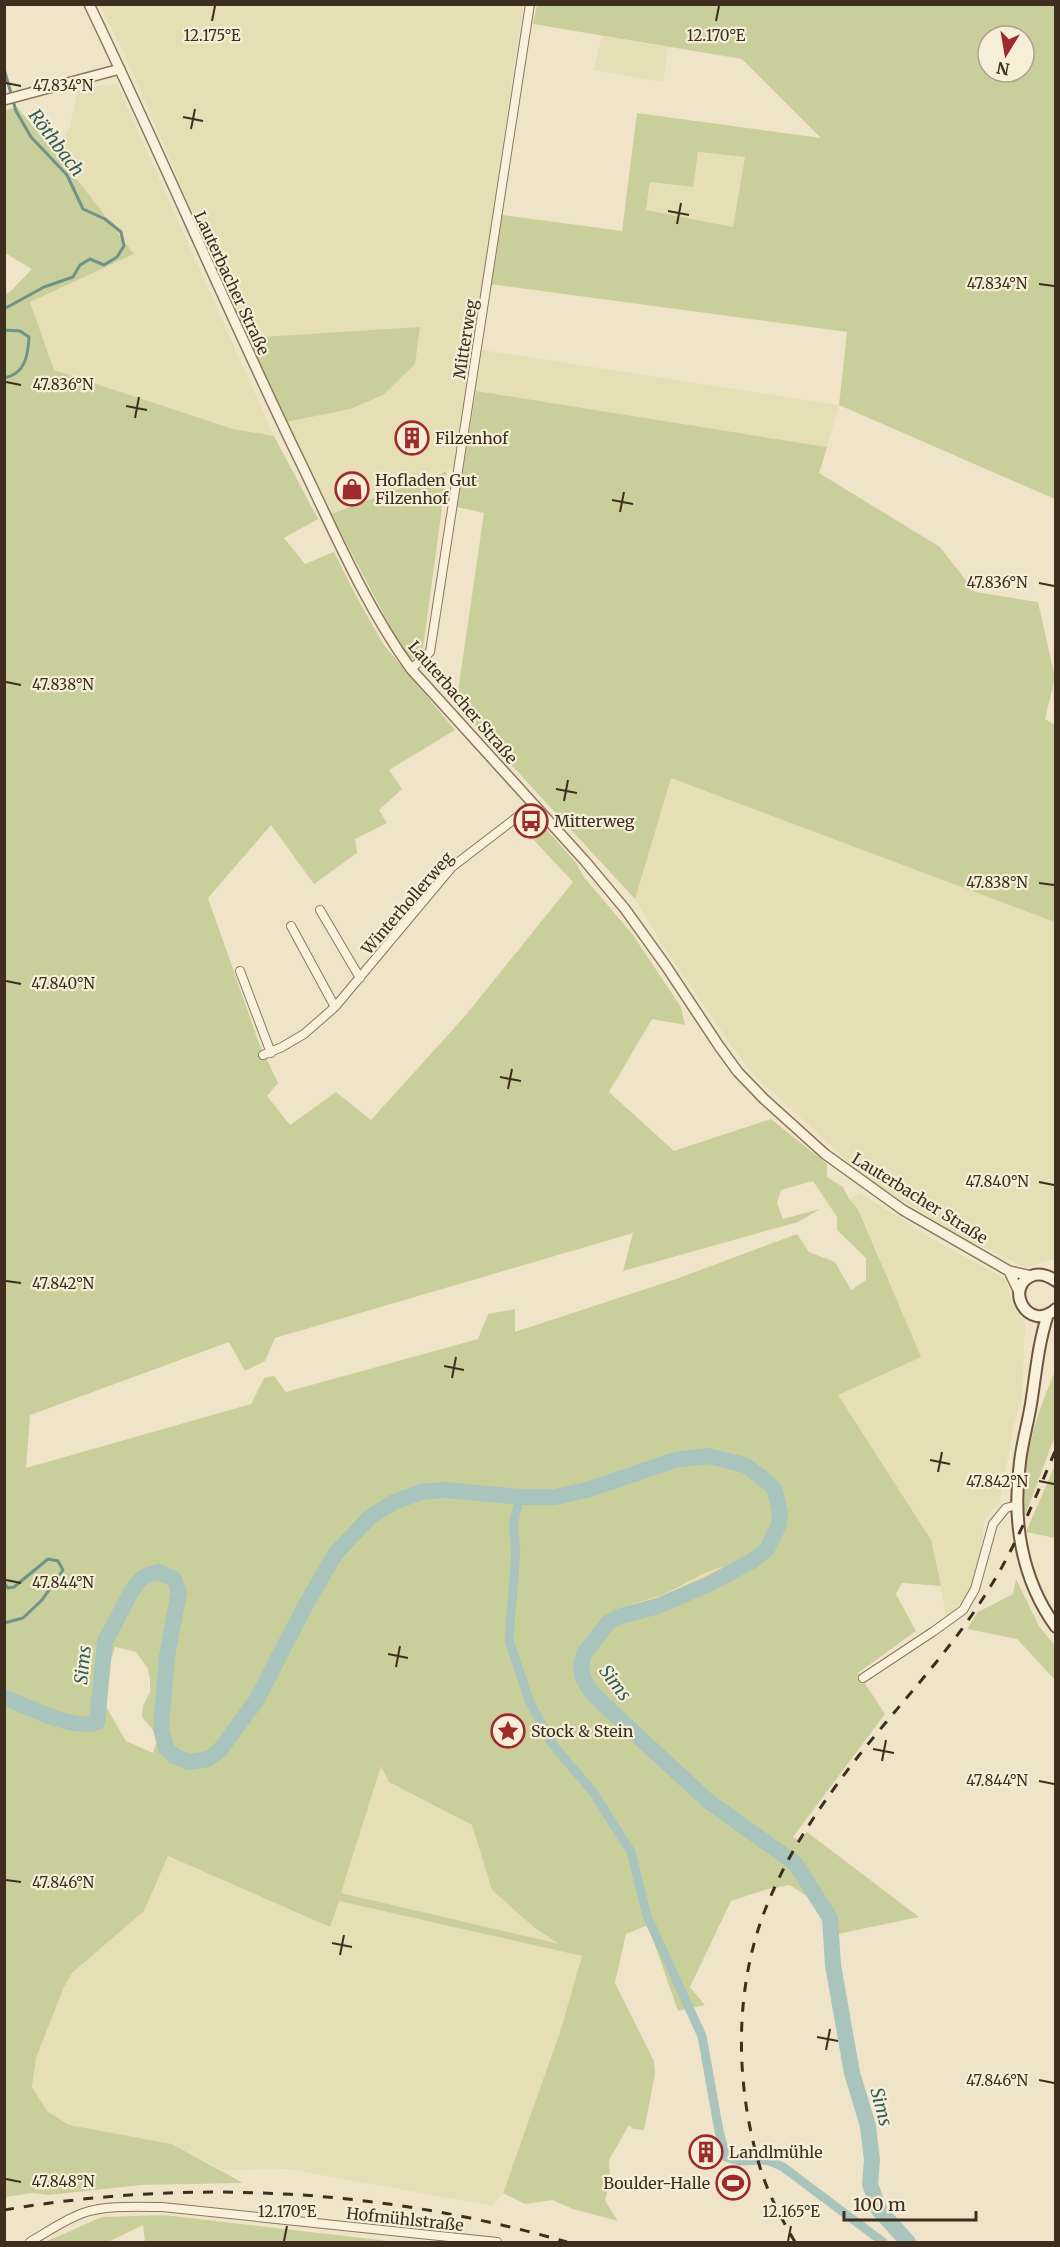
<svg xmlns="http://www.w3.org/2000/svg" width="1060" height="2247" viewBox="0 0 1060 2247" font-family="Merriweather,serif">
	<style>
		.farmland { fill: #e6deb5 }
		.green { fill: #c9cf9b; fill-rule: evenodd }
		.sand { fill: #ecd9a5 }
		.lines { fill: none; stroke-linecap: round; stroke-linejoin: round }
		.stream { stroke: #6f938a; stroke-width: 3 }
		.canal { stroke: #a9c4bc; stroke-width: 9 }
		.river { stroke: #a9c4bc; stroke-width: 16 }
		.minor-casing { stroke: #8d765c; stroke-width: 10 }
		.tertiary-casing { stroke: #8d765c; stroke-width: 12 }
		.secondary-casing { stroke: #6f573f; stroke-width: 14 }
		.minor { stroke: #faf1dc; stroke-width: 8 }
		.tertiary { stroke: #faf1dc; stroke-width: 9 }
		.secondary { stroke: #faf1dc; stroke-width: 10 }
		.rail { stroke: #3d2e20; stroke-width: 3; stroke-dasharray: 10 10; stroke-linecap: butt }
		.ticks { fill: none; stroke: #3d2e20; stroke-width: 2 }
		.labels { text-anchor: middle; stroke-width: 4.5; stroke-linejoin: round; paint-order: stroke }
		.street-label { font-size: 16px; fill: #3d2e20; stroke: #f7eed8 }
		.poi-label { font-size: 16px; fill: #3d2e20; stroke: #f7eed8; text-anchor: start }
		.water-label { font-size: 18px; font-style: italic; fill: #2f5d5a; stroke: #f7eed8 }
		.ticks-label { font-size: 15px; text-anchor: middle; fill: #3d2e20; stroke: #f7eed8; stroke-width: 4.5; stroke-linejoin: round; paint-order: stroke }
	</style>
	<rect width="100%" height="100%" fill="#f0e4c8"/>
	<!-- farmland -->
	<path class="farmland" d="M 99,5 L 523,5 L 456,466 L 331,514 L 287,422 L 350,409 L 246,338 L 125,55 Z
		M 602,36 L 668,47 L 663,82 L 594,70 Z
		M 117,84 L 274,436 L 233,429 L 54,371 L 30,302 L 134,254 L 55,152 L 70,127 L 78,88 Z
		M 698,152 L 745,157 L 733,227 L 646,210 L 650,181 Z
		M 482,350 L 839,405 L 827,447 L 476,391 Z
		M 670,778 L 1055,922 L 1055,1259 L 1025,1267 L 958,1235 L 863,1176 L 747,1068 L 669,955 L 635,899 Z
		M 860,1193 L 936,1241 L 1006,1279 L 1012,1304 L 1025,1323 L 1022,1397 L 1015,1421 L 999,1504 L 985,1518 L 979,1566 L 968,1596 L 946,1618 L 941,1586 L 837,1395 L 920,1357 L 859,1209 L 849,1199 Z
		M 381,1765 L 390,1782 L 472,1825 L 492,1890 L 535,1928 L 561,1945 L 341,1893 Z
		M 168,1856 L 330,1927 L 339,1901 L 583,1956 L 561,2029 L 503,2192 L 493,2206 L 288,2169 L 222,2170 L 172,2144 L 69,2125 L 47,2111 L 32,2087 L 36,2058 L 64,1987 L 72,1973 L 144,1911 Z"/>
	<!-- green -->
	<path class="green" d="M 537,5 L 1055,5 L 1055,499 L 839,405 L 847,332 L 490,284 L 502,215 L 622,231 L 637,113 L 821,138 L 742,59 L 533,24 ZM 988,36 L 1024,36 L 1024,72 L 988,72 ZM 698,152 L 745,157 L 733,227 L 646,210 L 650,182 L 693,187 Z
		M 17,107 L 87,192 L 134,254 L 30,302 L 54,370 L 233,429 L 274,436 L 318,519 L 284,538 L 305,564 L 334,552 L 355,594 L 383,644 L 455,730 L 389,770 L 402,789 L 379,810 L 387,823 L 355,839 L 357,853 L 314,884 L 271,825 L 208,898 L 259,1043 L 278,1083 L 267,1096 L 290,1125 L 336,1092 L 371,1120 L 465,1016 L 573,882 L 519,824 L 523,820 L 531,828 L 539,821 L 577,864 L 583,876 L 633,935 L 681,1007 L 685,1025 L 652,1019 L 609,1092 L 674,1151 L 771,1119 L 827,1164 L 827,1177 L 843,1187 L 849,1199 L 858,1209 L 921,1357 L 838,1395 L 931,1540 L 941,1586 L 902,1583 L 896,1594 L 916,1631 L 858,1673 L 885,1714 L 793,1837 L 800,1841 L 807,1832 L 919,1917 L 838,1934 L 809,1898 L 790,1885 L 768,1889 L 731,1901 L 690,1987 L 705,2005 L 678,2011 L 648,1925 L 626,1934 L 615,1983 L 654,2061 L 655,2074 L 644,2130 L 633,2129 L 629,2125 L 609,2160 L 610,2180 L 605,2201 L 618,2221 L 573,2209 L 552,2200 L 525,2204 L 503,2193 L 561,2029 L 582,1956 L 339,1901 L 330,1927 L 168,1856 L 144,1911 L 72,1973 L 64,1987 L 36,2058 L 32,2087 L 47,2111 L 69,2125 L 172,2144 L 243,2183 L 141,2185 L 49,2195 L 33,2193 L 5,2197 L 4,294 L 10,292 L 32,269 L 5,253 L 5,110 ZM 813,1181 L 837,1217 L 837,1230 L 866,1258 L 866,1280 L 851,1290 L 835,1262 L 809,1252 L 797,1234 L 679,1278 L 515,1332 L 515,1309 L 488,1314 L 478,1339 L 286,1392 L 274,1376 L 264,1378 L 251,1404 L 26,1468 L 30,1415 L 229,1342 L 245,1371 L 265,1361 L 275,1338 L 633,1233 L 623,1271 L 798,1222 L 820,1209 L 783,1219 L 777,1203 L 781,1190 ZM 727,1566 L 728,1568 C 719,1578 665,1604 651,1605 C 645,1606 638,1604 632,1604 C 666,1601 695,1572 727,1566 ZM 115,1647 L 136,1652 L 147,1667 L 150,1679 L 150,1692 L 143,1706 L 142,1717 L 158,1736 L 153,1753 L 126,1741 L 105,1705 L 109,1678 L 108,1659 L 112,1657 ZM 381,1766 L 389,1782 L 472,1825 L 492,1890 L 535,1928 L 559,1944 L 341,1893 Z
		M 420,327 L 415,364 L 383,395 L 350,409 L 287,422 L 246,338 Z
		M 476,391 L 827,447 L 819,473 L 940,547 L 975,592 L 1038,602 L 1055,678 L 1045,719 L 1055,725 L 1055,922 L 671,778 L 635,899 L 456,705 L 484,513 L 457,507 Z
		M 447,471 L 423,648 L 426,650 L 421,659 L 413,659 L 408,656 L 389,624 L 331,514 Z
		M 1055,1371 L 1055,1436 L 1025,1516 C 1021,1460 1034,1422 1055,1371 Z
		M 1055,1465 L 1055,1538 L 1026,1532 Z
		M 1016,1579 L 1039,1626 L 1055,1646 L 1055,1680 L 1017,1639 L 967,1629 L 978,1612 L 1013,1594 Z
		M 164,2215 L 397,2242 L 145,2242 L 143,2225 L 108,2242 L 45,2242 L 102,2217 Z"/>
	<!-- sand -->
	<path class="sand" d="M 727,1566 L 729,1568 L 725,1572 C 698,1587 660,1607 629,1610 L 627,1608 C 631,1603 657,1597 666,1594 C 686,1585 706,1570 727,1566 Z"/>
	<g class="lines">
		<!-- stream -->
		<path class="stream" d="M 4,69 L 16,111 L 31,137 L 67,175 L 83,209 L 105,219 L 121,232 L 124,246 L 117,257 L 104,265 L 90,259 L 80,265 L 73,277 L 44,287 L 4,309
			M 4,330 L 20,331 L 29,337 C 28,356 25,374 4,378
			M 4,1347 L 4,1377
			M 4,1583 L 8,1588 L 14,1587 L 48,1559 L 58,1561 L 63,1570 L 42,1600 L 23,1618 L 4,1623"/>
		<!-- canal -->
		<path class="canal" d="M 520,1497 L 513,1525 L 516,1551 L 509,1640 L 530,1703 L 553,1745 L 593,1792 L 631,1852 L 647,1916 L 702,2036 L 719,2131 L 726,2157 L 739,2161 L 767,2160 L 783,2167 L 883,2242"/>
		<!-- river -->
		<path class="river" d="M 4,1697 C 25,1706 77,1732 97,1722 L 105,1640 C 117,1624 129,1587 144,1577 C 148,1575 154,1573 158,1572 L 174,1579 L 179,1592 L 167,1656 L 161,1728 L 166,1748 L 174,1756 L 189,1762 L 208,1759 L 219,1751 L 256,1701 L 304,1608 L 335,1554 L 370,1517 L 394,1502 L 421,1492 L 445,1490 L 520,1497 L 555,1497 L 590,1489 L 675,1460 L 708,1456 L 745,1465 L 770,1484 L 775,1491 L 780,1513 L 779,1525 L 767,1549 L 752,1561 L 707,1585 L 658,1606 L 618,1617 L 608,1623 L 584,1654 L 581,1664 L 583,1678 L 591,1692 L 613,1713 L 708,1801 L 795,1863 L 830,1918 L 833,1965 L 852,2073 L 868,2126 L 872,2160 L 870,2184 L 879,2210 L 908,2242"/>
		<!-- minor casing -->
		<g class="minor-casing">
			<path id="minor" d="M 411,669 L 430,652 L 530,4
				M 320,910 L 360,978
				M 291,926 L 335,1007
				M 240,971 L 271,1053
				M 263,1055 L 282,1047 L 304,1034 L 335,1007 L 452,867 L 534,804
				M 863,1678 L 934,1631 L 963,1610 L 975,1589 L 993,1524 L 1006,1508 L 1017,1505
				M 30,2242 C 47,2232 64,2220 83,2213 C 107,2205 137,2207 162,2207 L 497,2242"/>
		</g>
		<!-- tertiary casing -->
		<g class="tertiary-casing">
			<path id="tertiary" d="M 89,4 C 161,154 226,308 298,457 C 333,529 364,604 411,669 L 585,861 L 625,909 L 666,966 L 719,1046 L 738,1072 L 764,1099 L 825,1154 L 903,1210 L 1009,1271 L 1032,1276
				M 4,100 L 120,69
				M 1009,1271 L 1019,1292"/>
		</g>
		<!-- secondary casing -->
		<g class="secondary-casing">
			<path id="secondary" d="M 1056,1281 C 1049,1276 1042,1273 1034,1275 C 1002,1286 1028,1334 1056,1309
				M 1048,1314 C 1038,1344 1036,1373 1031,1404 C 1028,1423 1022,1443 1020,1462 C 1012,1520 1021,1579 1056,1627"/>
		</g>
		<!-- minor -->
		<use href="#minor" class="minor"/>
		<!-- tertiary -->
		<use href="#tertiary" class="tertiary"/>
		<!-- secondary -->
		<use href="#secondary" class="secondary"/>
		<!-- rail -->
		<path class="rail" d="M 4,2210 C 193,2178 383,2189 567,2242
			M 795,2242 C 781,2218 767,2192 759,2164 C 734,2079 734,1980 770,1898 C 790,1850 819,1808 850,1767 C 895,1708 948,1655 987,1592 C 1016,1547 1035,1498 1056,1449"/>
	</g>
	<!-- ticks -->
	<path class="ticks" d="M 212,21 L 215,6M 716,21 L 719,6M 6,83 L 21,86M 183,117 L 203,121M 191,129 L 195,109M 668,211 L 689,215M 677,224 L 681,203M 1039,284 L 1054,286M 6,382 L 21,385M 126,406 L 147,410M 135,418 L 139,397M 612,500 L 633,504M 620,512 L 624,492M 1039,583 L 1054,586M 6,682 L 21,685M 556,789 L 577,793M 564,801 L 568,780M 1039,883 L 1054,885M 6,981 L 21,984M 500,1077 L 521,1081M 508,1089 L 512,1069M 1039,1182 L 1054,1185M 6,1281 L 21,1283M 444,1366 L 464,1370M 452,1378 L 456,1357M 930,1460 L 950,1464M 938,1472 L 942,1452M 1039,1481 L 1054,1484M 6,1580 L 21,1583M 388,1654 L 408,1658M 396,1667 L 400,1646M 873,1749 L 894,1753M 882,1761 L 886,1740M 1039,1781 L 1054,1784M 6,1880 L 21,1882M 332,1943 L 352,1947M 340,1955 L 344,1935M 817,2037 L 838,2041M 826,2050 L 830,2029M 1039,2080 L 1054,2083M 6,2179 L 21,2182M 284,2241 L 287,2226M 788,2241 L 791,2226"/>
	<!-- icons -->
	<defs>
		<g id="building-ring" transform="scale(1.725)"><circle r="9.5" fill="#f7eed8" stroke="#9e2a2b" stroke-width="1.5"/><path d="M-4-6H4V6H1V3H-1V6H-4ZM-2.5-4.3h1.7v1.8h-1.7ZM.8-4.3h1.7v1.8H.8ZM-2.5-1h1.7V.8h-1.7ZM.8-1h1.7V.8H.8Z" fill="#9e2a2b"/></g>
		<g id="shop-ring" transform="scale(1.725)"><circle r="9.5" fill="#f7eed8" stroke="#9e2a2b" stroke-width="1.5"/><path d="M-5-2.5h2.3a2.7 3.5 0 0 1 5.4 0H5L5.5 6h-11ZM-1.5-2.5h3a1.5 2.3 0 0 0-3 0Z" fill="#9e2a2b"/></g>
		<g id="bus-ring" transform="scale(1.725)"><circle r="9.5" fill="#f7eed8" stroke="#9e2a2b" stroke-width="1.5"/><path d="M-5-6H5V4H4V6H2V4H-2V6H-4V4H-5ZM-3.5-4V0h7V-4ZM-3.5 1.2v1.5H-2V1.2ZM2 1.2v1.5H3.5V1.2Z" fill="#9e2a2b"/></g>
		<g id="sight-ring" transform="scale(1.725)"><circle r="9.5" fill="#f7eed8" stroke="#9e2a2b" stroke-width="1.5"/><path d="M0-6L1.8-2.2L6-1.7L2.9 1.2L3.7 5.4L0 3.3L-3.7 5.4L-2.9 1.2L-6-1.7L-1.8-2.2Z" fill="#9e2a2b"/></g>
		<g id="stadium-ring" transform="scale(1.725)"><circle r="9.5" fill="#f7eed8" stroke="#9e2a2b" stroke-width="1.5"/><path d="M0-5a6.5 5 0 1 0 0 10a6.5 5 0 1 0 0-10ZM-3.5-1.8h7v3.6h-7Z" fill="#9e2a2b"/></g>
	</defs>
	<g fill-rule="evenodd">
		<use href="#building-ring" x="412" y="438"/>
		<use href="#shop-ring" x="352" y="489"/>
		<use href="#bus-ring" x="531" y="821"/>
		<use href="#sight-ring" x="508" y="1731"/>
		<use href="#building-ring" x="706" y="2152"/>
		<use href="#stadium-ring" x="733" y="2183"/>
	</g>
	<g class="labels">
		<!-- street labels -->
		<g class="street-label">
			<text transform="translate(232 283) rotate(65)" y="6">Lauterbacher Straße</text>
			<text transform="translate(465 339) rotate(-81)" y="6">Mitterweg</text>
			<text transform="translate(463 702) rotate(49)" y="6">Lauterbacher Straße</text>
			<text transform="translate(407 903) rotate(-49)" y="6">Winterhollerweg</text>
			<text transform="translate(920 1198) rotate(32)" y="6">Lauterbacher Straße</text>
			<text transform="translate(405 2219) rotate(6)" y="6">Hofmühlstraße</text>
		</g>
		<!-- poi labels -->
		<g class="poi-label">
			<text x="435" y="444">Filzenhof</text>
			<text x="375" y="486">Hofladen Gut<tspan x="375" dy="18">Filzenhof</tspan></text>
			<text x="554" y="827">Mitterweg</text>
			<text x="531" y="1737">Stock &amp; Stein</text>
			<text x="729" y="2158">Landlmühle</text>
			<text x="710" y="2189" text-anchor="end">Boulder-Halle</text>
		</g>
		<!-- water labels -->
		<g class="water-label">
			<text transform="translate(56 143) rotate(53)" y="6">Röthbach</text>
			<text transform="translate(83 1665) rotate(-84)" y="6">Sims</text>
			<text transform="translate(615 1683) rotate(53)" y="6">Sims</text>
			<text transform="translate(881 2107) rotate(75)" y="6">Sims</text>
		</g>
	</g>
	<g class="ticks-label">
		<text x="212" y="41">12.175°E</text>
		<text x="716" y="41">12.170°E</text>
		<text x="63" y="91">47.834°N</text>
		<text x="997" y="289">47.834°N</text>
		<text x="63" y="390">47.836°N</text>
		<text x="997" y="588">47.836°N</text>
		<text x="63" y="690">47.838°N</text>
		<text x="997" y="888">47.838°N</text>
		<text x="63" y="989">47.840°N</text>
		<text x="997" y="1187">47.840°N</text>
		<text x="63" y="1289">47.842°N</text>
		<text x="997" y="1487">47.842°N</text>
		<text x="63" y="1588">47.844°N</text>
		<text x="997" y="1786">47.844°N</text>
		<text x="63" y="1888">47.846°N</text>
		<text x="997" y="2086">47.846°N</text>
		<text x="63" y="2187">47.848°N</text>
		<text x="287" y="2217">12.170°E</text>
		<text x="791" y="2217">12.165°E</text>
	</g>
	<!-- border -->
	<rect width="1060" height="2247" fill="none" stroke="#3d2e20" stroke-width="12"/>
	<!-- north arrow -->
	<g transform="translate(1006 54) rotate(191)"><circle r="28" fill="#f7eed8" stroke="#ada18e" stroke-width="1.5"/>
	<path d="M0-4.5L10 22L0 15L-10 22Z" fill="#9e2a2b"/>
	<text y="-9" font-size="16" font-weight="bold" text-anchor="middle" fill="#3d2e20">N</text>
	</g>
	<!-- scale -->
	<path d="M844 2211v9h132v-9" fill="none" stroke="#3d2e20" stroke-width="3"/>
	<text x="853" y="2211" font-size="18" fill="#3d2e20" stroke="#f7eed8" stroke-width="4.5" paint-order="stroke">100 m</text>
</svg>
